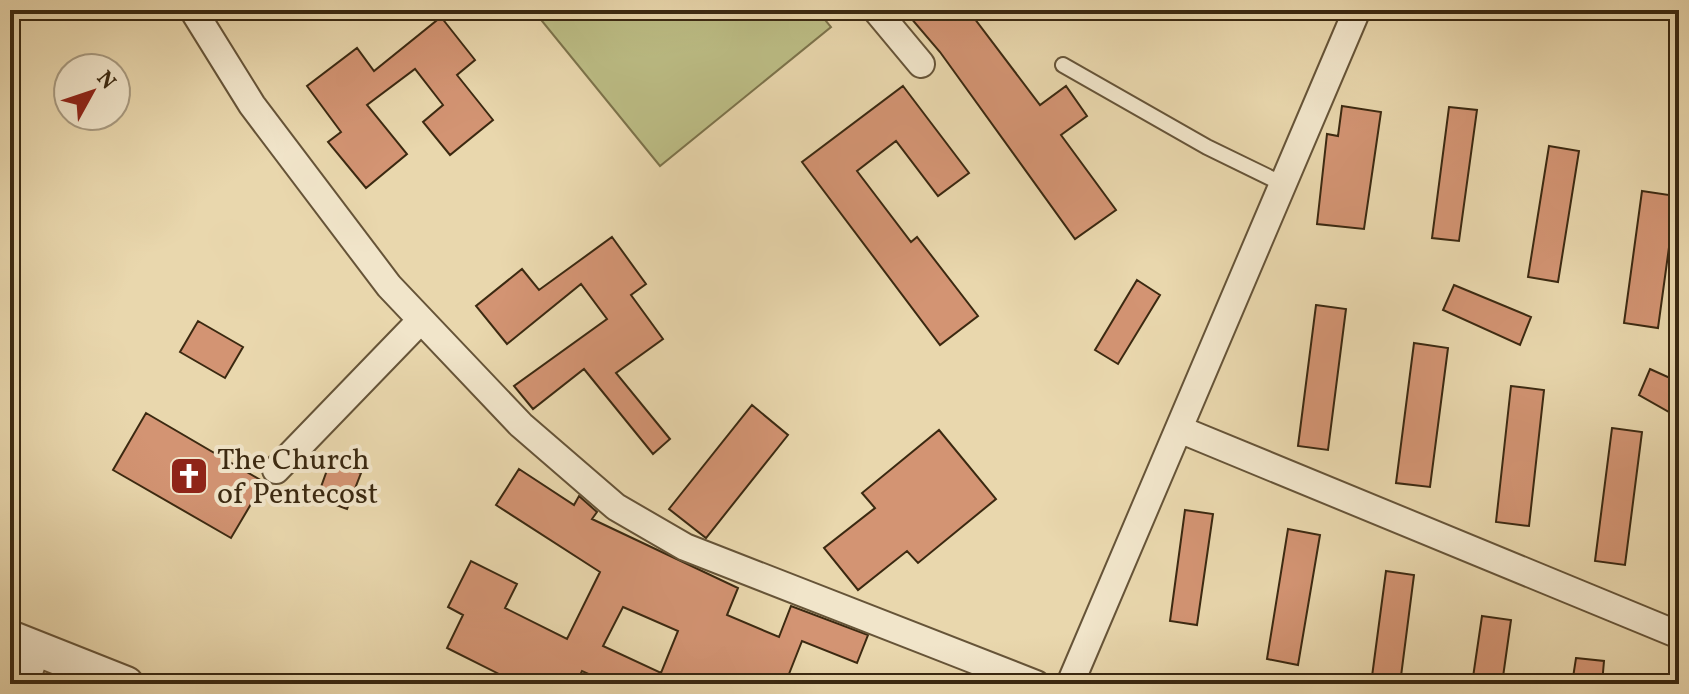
<svg xmlns="http://www.w3.org/2000/svg" width="1689" height="694" viewBox="0 0 1689 694" font-family="Vollkorn,serif">
	<style>
		.green { fill: #bcbd85; stroke: #7c734b; stroke-width: 2 }
		.building { fill: #d39473; stroke: #3b2911; stroke-width: 2; fill-rule: evenodd }
		.lines { fill: none; stroke-linecap: round; stroke-linejoin: round }
		.service-casing { stroke: #665438; stroke-width: 18 }
		.minor-casing { stroke: #665438; stroke-width: 30 }
		.tertiary-casing { stroke: #665438; stroke-width: 38 }
		.service { stroke: #f1e5ca; stroke-width: 14 }
		.minor { stroke: #f1e5ca; stroke-width: 26 }
		.tertiary { stroke: #f1e5ca; stroke-width: 34 }
		.labels { text-anchor: middle; stroke-width: 8; stroke-linejoin: round; paint-order: stroke }
		.poi-label { font-size: 30px; fill: #3b2911; stroke: #f1e5ca; text-anchor: start }
	</style>
	<rect width="100%" height="100%" fill="#e9d7ad"/>
	<filter id="stains"><feTurbulence type="fractalNoise" baseFrequency=".0025" numOctaves="4"/><feColorMatrix values="0 0 0 0 .2 0 0 0 0 .09 0 0 0 0 .02 0 0 0 .5 -.17"/></filter>
	<radialGradient id="worn" r=".72"><stop offset=".6" stop-color="#630" stop-opacity="0"/><stop offset="1" stop-color="#630" stop-opacity=".3"/></radialGradient>
	<!-- green -->
	<path class="green" d="M 533,10 L 817,10 L 831,27 L 660,166 Z"/>
	<!-- building -->
	<path class="building" d="M 904,10 L 968,10 L 1040,105 L 1066,86 L 1087,116 L 1061,135 L 1116,210 L 1075,239 L 940,52 Z
		M 441,17 L 475,60 L 457,75 L 493,120 L 450,155 L 423,122 L 443,105 L 415,69 L 367,105 L 407,154 L 366,188 L 328,142 L 341,132 L 307,86 L 357,48 L 374,71 Z
		M 903,86 L 969,173 L 938,196 L 896,141 L 857,171 L 911,242 L 917,237 L 978,316 L 940,345 L 802,162 Z
		M 1342,106 L 1381,112 L 1364,229 L 1317,224 L 1327,134 L 1338,136 Z
		M 1449,107 L 1477,110 L 1459,241 L 1432,238 Z
		M 1549,146 L 1579,151 L 1558,282 L 1528,277 Z
		M 1642,191 L 1676,196 L 1658,328 L 1624,323 Z
		M 612,237 L 646,284 L 631,295 L 663,339 L 616,373 L 670,439 L 653,454 L 584,369 L 533,409 L 514,386 L 607,319 L 581,284 L 507,344 L 476,306 L 522,269 L 539,290 Z
		M 1137,280 L 1160,295 L 1118,364 L 1095,350 Z
		M 1454,285 L 1531,317 L 1520,345 L 1443,310 Z
		M 1316,305 L 1346,309 L 1328,450 L 1298,446 Z
		M 198,321 L 243,347 L 225,378 L 180,352 Z
		M 1414,343 L 1448,348 L 1430,487 L 1396,483 Z
		M 1650,369 L 1679,382 L 1669,412 L 1639,395 Z
		M 1511,386 L 1544,390 L 1529,526 L 1496,522 Z
		M 752,405 L 788,435 L 706,538 L 669,509 Z
		M 146,413 L 264,482 L 231,538 L 113,470 Z
		M 1612,428 L 1642,432 L 1625,565 L 1595,561 Z
		M 939,430 L 996,499 L 918,563 L 907,551 L 858,590 L 824,548 L 875,508 L 862,493 Z
		M 330,462 L 361,473 L 347,509 L 317,498 Z
		M 519,469 L 574,505 L 579,496 L 597,512 L 592,519 L 738,588 L 727,615 L 779,637 L 791,606 L 868,635 L 857,663 L 802,641 L 785,684 L 611,684 L 582,671 L 576,684 L 519,684 L 447,648 L 463,615 L 448,607 L 471,561 L 517,584 L 505,608 L 567,639 L 600,572 L 496,505 ZM 623,607 L 678,631 L 661,673 L 603,646 Z
		M 1185,510 L 1213,514 L 1197,625 L 1170,621 Z
		M 1288,529 L 1320,535 L 1298,665 L 1267,659 Z
		M 1386,571 L 1414,575 L 1400,684 L 1371,684 Z
		M 1482,616 L 1511,620 L 1502,684 L 1472,684 Z
		M 1576,658 L 1604,661 L 1602,684 L 1572,684 Z"/>
	<g class="lines">
		<!-- service casing -->
		<g class="service-casing">
			<path id="service" d="M 1063,65 L 1207,147 L 1283,184"/>
		</g>
		<!-- minor casing -->
		<g class="minor-casing">
			<path id="minor" d="M 193,10 L 252,105 L 389,286 L 521,425 L 616,507 L 685,547 L 1036,684
				M 876,10 L 921,64
				M 1179,429 L 1679,635
				M 276,470 L 421,320
				M 25,684 L 37,649
				M 1070,684 L 1357,10"/>
		</g>
		<!-- tertiary casing -->
		<g class="tertiary-casing">
			<path id="tertiary" d="M 10,638 L 126,684"/>
		</g>
		<!-- service -->
		<use href="#service" class="service"/>
		<!-- minor -->
		<use href="#minor" class="minor"/>
		<!-- tertiary -->
		<use href="#tertiary" class="tertiary"/>
	</g>
	<!-- icons -->
	<defs>
		<g id="church-square" transform="scale(2)"><rect x="-9" y="-9" width="18" height="18" rx="4" fill="#8f2418" stroke="#f1e5ca"/><path d="M-1.2-6h2.4v3.5h3.3v2.4h-3.3V6h-2.4V-.1h-3.3v-2.4h3.3Z" fill="#fff"/></g>
	</defs>
	<g fill-rule="evenodd">
		<use href="#church-square" x="189" y="476"/>
	</g>
	<g class="labels">
		<!-- poi labels -->
		<g class="poi-label">
			<text x="217" y="469">The Church<tspan x="217" dy="34">of Pentecost</tspan></text>
		</g>
	</g>
	<!-- margin -->
	<rect width="1689" height="694" fill="none" stroke="#e9d7ad" stroke-width="40"/>
	<rect x="12" y="12" width="1665" height="670" fill="none" stroke="#3b2911" stroke-width="4"/>
	<rect x="20" y="20" width="1649" height="654" fill="none" stroke="#3b2911" stroke-width="2"/>
	<!-- north arrow -->
	<g transform="translate(92 92) rotate(50)"><circle r="38" fill="#f1e5ca" stroke="#a89a80" stroke-width="2"/>
	<path d="M0-6L14 30L0 20L-14 30Z" fill="#8f2418"/>
	<text y="-12" font-size="22" font-weight="bold" text-anchor="middle" fill="#3b2911">N</text>
	</g>
	<rect width="100%" height="100%" filter="url(#stains)"/>
	<rect width="100%" height="100%" fill="url(#worn)"/>
</svg>
